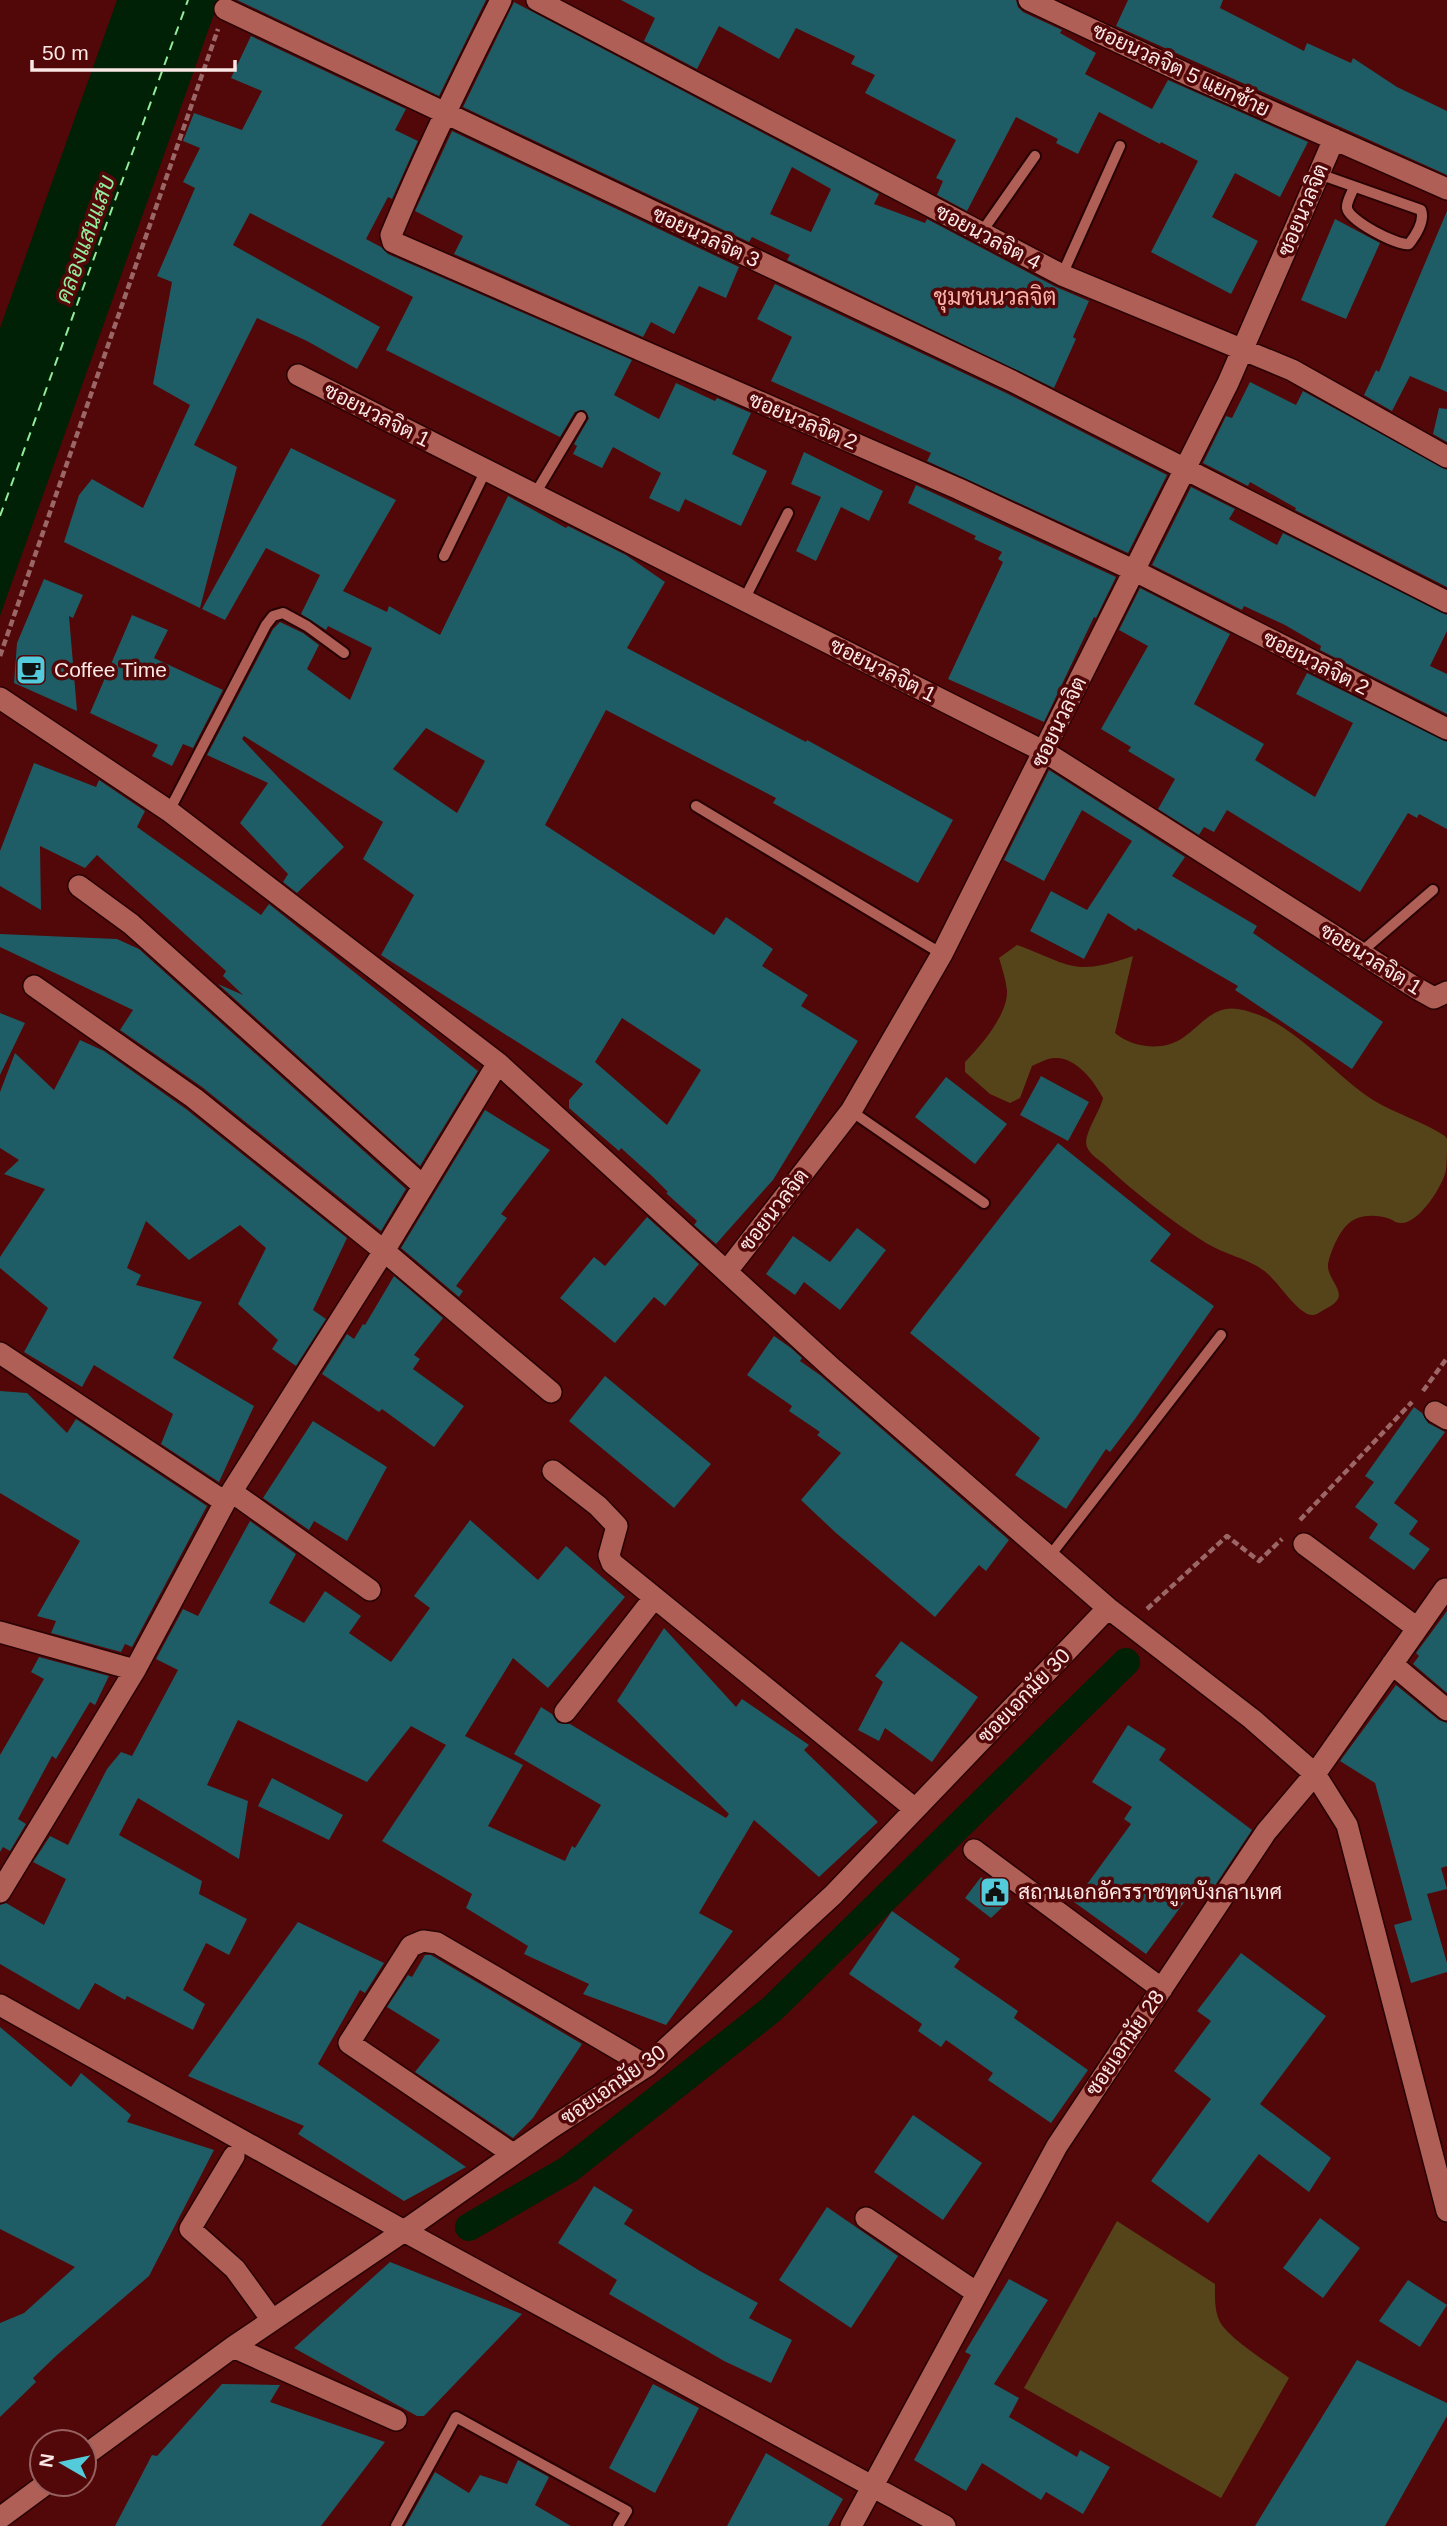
<svg xmlns="http://www.w3.org/2000/svg" width="1447" height="2526" viewBox="0 0 1447 2526" font-family="Arial,Sarabun,sans-serif">
	<style>
		.green { fill: #55441a }
		.water { fill: #002105 }
		.lines { fill: none; stroke-linecap: round; stroke-linejoin: round }
		.canal { stroke: #002105; stroke-width: 28 }
		.ferry { stroke: #93eb9b; stroke-width: 2; stroke-dasharray: 9 7; stroke-linecap: butt }
		.building { fill: #1e5d65; fill-rule: evenodd }
		.lane-casing { stroke: #280303; stroke-width: 14 }
		.street-casing { stroke: #280303; stroke-width: 24 }
		.path { stroke: #9a6766; stroke-width: 4.5; stroke-dasharray: 7 3.5; stroke-linecap: butt }
		.lane { stroke: #b05f57; stroke-width: 10 }
		.street { stroke: #b05f57; stroke-width: 21 }
		.labels { text-anchor: middle; stroke-width: 7; stroke-linejoin: round; paint-order: stroke }
		.street-label { font-size: 21px; fill: #fbe7e5; stroke: #520708 }
		.poi-label { font-size: 21px; fill: #fbe7e5; stroke: #520708; text-anchor: start }
		.water-label { font-size: 23px; font-style: italic; fill: #93eb9b; stroke: #520708 }
		.neighbourhood-label { font-size: 23px; fill: #f9b2a9; stroke: #520708 }
	</style>
	<rect width="100%" height="100%" fill="#520708"/>
	<!-- green -->
	<path class="green" d="M 1017,945 C 1072,965 1072,977 1133,956 L 1115,1033 C 1133,1048 1164,1052 1184,1037 C 1201,1025 1214,1005 1238,1009 C 1294,1019 1328,1071 1373,1100 C 1396,1114 1422,1121 1445,1136 L 1447,1139 C 1447,1149 1447,1160 1446,1170 C 1443,1186 1418,1225 1400,1223 C 1396,1223 1393,1220 1390,1219 C 1375,1214 1357,1214 1346,1226 C 1338,1234 1330,1253 1328,1264 C 1326,1281 1354,1295 1327,1308 C 1323,1310 1317,1315 1313,1315 C 1298,1316 1277,1279 1263,1270 C 1246,1258 1224,1254 1206,1243 C 1170,1220 1136,1194 1105,1165 C 1100,1160 1090,1155 1087,1147 C 1082,1136 1100,1112 1103,1098 C 1094,1081 1076,1057 1055,1058 C 1047,1058 1039,1063 1032,1066 L 1020,1098 L 1010,1103 L 990,1094 L 965,1072 L 965,1062 C 981,1046 1008,1014 1007,991 C 1006,980 1002,968 999,958 Z
		M 1117,2221 L 1215,2284 C 1215,2296 1214,2310 1220,2322 C 1229,2339 1272,2365 1289,2378 L 1221,2498 L 1024,2388 Z"/>
	<!-- water -->
	<path class="water" d="M 117,0 L 219,0 L 0,616 L 0,328 Z"/>
	<g class="lines">
		<!-- canal -->
		<path class="canal" d="M 469,2227 L 569,2169 L 772,2009 L 1126,1662"/>
		<!-- ferry -->
		<path class="ferry" d="M 0,516 L 188,0"/>
	</g>
	<!-- building -->
	<path class="building" d="M 237,0 L 486,0 L 439,96 Z
		M 621,0 L 1016,0 L 1018,7 L 1023,12 L 1062,30 L 1060,33 L 1096,53 L 1085,74 L 1152,109 L 1168,80 L 1308,142 L 1280,197 L 1235,173 L 1212,217 L 1258,241 L 1231,294 L 1151,252 L 1198,161 L 1161,142 L 1160,144 L 1099,112 L 1078,154 L 1056,143 L 1058,139 L 1016,117 L 967,211 L 937,195 L 943,181 L 936,178 L 956,140 L 865,93 L 875,75 L 851,64 L 855,56 L 796,28 L 779,59 L 719,26 L 697,69 L 644,41 L 655,18 Z
		M 1128,0 L 1223,0 L 1220,8 L 1304,51 L 1307,43 L 1351,63 L 1353,58 L 1397,87 L 1447,111 L 1447,175 L 1116,26 Z
		M 514,2 L 879,194 L 874,204 L 925,223 L 927,219 L 1056,287 L 1089,301 L 1073,337 L 1076,339 L 1054,388 L 787,260 L 790,255 L 752,237 L 749,242 L 463,107 ZM 792,167 L 831,189 L 811,232 L 770,214 Z
		M 251,36 L 406,109 L 395,130 L 418,141 L 392,199 L 388,197 L 366,239 L 381,247 L 388,254 L 632,360 L 614,395 L 659,419 L 676,383 L 715,401 L 717,398 L 751,413 L 732,454 L 767,471 L 741,526 L 685,499 L 679,512 L 649,498 L 661,473 L 613,447 L 602,468 L 573,454 L 577,446 L 574,444 L 589,418 L 584,410 L 575,412 L 560,437 L 386,350 L 413,297 L 250,213 L 233,245 L 380,327 L 357,369 L 307,341 L 257,318 L 194,445 L 237,467 L 200,608 L 64,542 L 79,495 L 92,479 L 143,508 L 190,405 L 153,384 L 172,282 L 157,276 L 195,188 L 183,182 L 200,148 L 183,141 L 194,113 L 242,130 L 262,91 L 231,78 Z
		M 452,131 L 739,267 L 726,298 L 699,286 L 674,334 L 651,322 L 643,337 L 454,254 L 463,236 L 415,211 Z
		M 1447,211 L 1447,392 L 1410,376 L 1392,411 L 1364,395 L 1376,370 L 1379,372 Z
		M 1335,219 L 1380,243 L 1346,319 L 1301,300 Z
		M 775,284 L 1006,393 L 1167,475 L 1128,553 L 927,461 L 931,453 L 771,381 L 792,337 L 757,319 Z
		M 1250,382 L 1296,405 L 1303,391 L 1447,470 L 1447,587 L 1295,510 L 1296,508 L 1250,482 L 1248,486 L 1203,463 L 1226,416 L 1232,418 Z
		M 1439,408 L 1447,409 L 1447,442 L 1433,434 Z
		M 291,448 L 396,500 L 343,591 L 387,612 L 389,606 L 440,635 L 508,496 L 566,528 L 568,526 L 626,555 L 665,582 L 627,648 L 806,742 L 807,740 L 953,820 L 918,883 L 773,803 L 776,798 L 606,710 L 545,825 L 714,935 L 726,917 L 773,949 L 762,966 L 808,995 L 801,1006 L 858,1041 L 773,1180 L 716,1244 L 694,1225 L 697,1221 L 666,1193 L 668,1192 L 652,1176 L 621,1148 L 619,1151 L 569,1108 L 569,1100 L 583,1084 L 381,955 L 414,895 L 363,859 L 383,822 L 244,736 L 242,739 L 344,847 L 297,893 L 283,882 L 288,874 L 240,823 L 268,783 L 207,755 L 273,629 L 280,622 L 303,633 L 319,645 L 307,669 L 350,700 L 372,648 L 328,626 L 326,630 L 301,614 L 320,575 L 266,548 L 225,620 L 202,609 ZM 426,728 L 485,761 L 457,813 L 393,769 ZM 622,1018 L 701,1070 L 667,1125 L 595,1062 Z
		M 804,452 L 883,491 L 869,521 L 841,507 L 816,561 L 796,551 L 821,497 L 791,484 Z
		M 916,485 L 1116,577 L 1096,618 L 1094,617 L 1044,722 L 948,679 L 1003,562 L 998,559 L 1002,552 L 974,539 L 976,536 L 908,503 Z
		M 1191,487 L 1235,509 L 1229,519 L 1277,545 L 1283,533 L 1447,615 L 1447,631 L 1430,666 L 1447,674 L 1447,714 L 1320,650 L 1321,646 L 1285,625 L 1244,606 L 1242,610 L 1152,565 Z
		M 44,579 L 83,595 L 73,618 L 69,616 L 77,711 L 14,683 L 17,643 Z
		M 1140,588 L 1230,634 L 1194,704 L 1264,744 L 1255,760 L 1315,797 L 1353,723 L 1296,694 L 1307,673 L 1447,742 L 1447,829 L 1419,814 L 1417,818 L 1408,813 L 1360,892 L 1227,810 L 1214,832 L 1204,827 L 1199,835 L 1158,809 L 1175,779 L 1128,751 L 1131,747 L 1101,729 L 1148,646 L 1119,630 Z
		M 132,615 L 168,630 L 154,658 L 223,690 L 193,748 L 183,744 L 172,766 L 152,756 L 158,745 L 90,713 Z
		M 34,763 L 96,787 L 99,780 L 145,811 L 137,827 L 261,915 L 269,904 L 478,1071 L 420,1166 L 218,984 L 243,995 L 223,976 L 226,971 L 97,855 L 85,868 L 40,846 L 41,910 L 0,886 L 0,851 Z
		M 1049,770 L 1185,857 L 1172,876 L 1257,926 L 1253,933 L 1383,1022 L 1352,1069 L 1235,990 L 1238,986 L 1138,928 L 1136,931 L 1108,913 L 1084,959 L 1030,931 L 1051,891 L 1087,910 L 1132,841 L 1082,810 L 1044,881 L 1004,860 Z
		M 0,934 L 117,939 L 139,949 L 406,1189 L 381,1231 L 202,1087 L 120,1030 L 133,1010 L 0,947 Z
		M 0,1013 L 25,1023 L 0,1075 Z
		M 80,1040 L 104,1051 L 186,1109 L 347,1238 L 313,1310 L 326,1319 L 296,1366 L 272,1349 L 278,1340 L 238,1304 L 266,1248 L 240,1225 L 189,1260 L 146,1221 L 127,1268 L 141,1275 L 136,1285 L 202,1302 L 173,1358 L 254,1406 L 219,1482 L 161,1444 L 173,1414 L 94,1365 L 82,1387 L 24,1352 L 48,1308 L 0,1268 L 0,1257 L 45,1189 L 4,1174 L 19,1160 L 0,1148 L 0,1092 L 15,1053 L 54,1090 Z
		M 1041,1076 L 1089,1102 L 1068,1141 L 1020,1115 Z
		M 946,1077 L 1007,1124 L 975,1164 L 915,1117 Z
		M 485,1110 L 550,1150 L 501,1214 L 507,1218 L 456,1286 L 463,1291 L 459,1297 L 401,1248 Z
		M 1058,1143 L 1171,1234 L 1150,1261 L 1214,1306 L 1135,1419 L 1110,1452 L 1106,1449 L 1066,1509 L 1015,1475 L 1040,1438 L 910,1333 Z
		M 647,1217 L 699,1264 L 665,1306 L 654,1297 L 615,1343 L 560,1298 L 594,1257 L 605,1266 Z
		M 857,1228 L 886,1250 L 840,1310 L 804,1282 L 795,1295 L 766,1274 L 793,1236 L 830,1262 Z
		M 394,1276 L 443,1318 L 414,1355 L 420,1359 L 413,1369 L 464,1406 L 434,1447 L 382,1409 L 379,1412 L 322,1374 L 347,1334 L 354,1339 L 363,1324 L 365,1325 Z
		M 774,1336 L 791,1348 L 802,1358 L 800,1361 L 820,1375 L 1009,1540 L 986,1571 L 979,1565 L 935,1617 L 836,1533 L 801,1500 L 841,1453 L 817,1435 L 820,1432 L 789,1411 L 792,1406 L 747,1375 Z
		M 605,1376 L 711,1464 L 674,1508 L 569,1421 Z
		M 0,1391 L 27,1393 L 67,1433 L 76,1419 L 207,1506 L 132,1647 L 125,1644 L 121,1652 L 51,1633 L 56,1621 L 37,1616 L 80,1541 L 0,1493 Z
		M 1414,1407 L 1422,1413 L 1428,1423 L 1445,1432 L 1394,1503 L 1418,1521 L 1409,1534 L 1430,1549 L 1414,1570 L 1369,1538 L 1378,1524 L 1355,1507 L 1374,1482 L 1365,1476 Z
		M 313,1421 L 387,1467 L 347,1541 L 314,1521 L 309,1530 L 263,1498 Z
		M 470,1520 L 538,1580 L 566,1546 L 625,1597 L 548,1688 L 513,1658 L 465,1736 L 523,1765 L 488,1826 L 565,1861 L 572,1846 L 575,1848 L 601,1805 L 514,1754 L 541,1707 L 552,1714 L 558,1723 L 570,1724 L 726,1818 L 729,1814 L 617,1701 L 664,1628 L 736,1707 L 742,1699 L 809,1745 L 804,1750 L 878,1822 L 819,1877 L 754,1820 L 699,1913 L 733,1931 L 666,2025 L 583,1994 L 589,1984 L 524,1954 L 528,1946 L 466,1908 L 472,1894 L 382,1841 L 446,1745 L 411,1726 L 367,1782 L 238,1720 L 207,1785 L 248,1801 L 239,1859 L 138,1798 L 119,1835 L 202,1881 L 199,1894 L 247,1919 L 229,1955 L 206,1943 L 183,1990 L 205,2004 L 193,2030 L 127,1996 L 125,2000 L 95,1983 L 79,2010 L 0,1964 L 0,1905 L 6,1903 L 44,1925 L 66,1879 L 33,1862 L 50,1836 L 68,1845 L 107,1769 L 121,1752 L 132,1756 L 178,1670 L 156,1659 L 183,1609 L 198,1616 L 250,1521 L 296,1554 L 269,1603 L 304,1623 L 325,1591 L 361,1616 L 349,1633 L 391,1662 L 430,1608 L 414,1596 Z
		M 1447,1611 L 1447,1693 L 1413,1664 L 1419,1656 L 1416,1653 Z
		M 901,1641 L 978,1697 L 932,1762 L 885,1728 L 879,1741 L 858,1730 L 883,1682 L 875,1676 Z
		M 39,1657 L 109,1676 L 95,1705 L 90,1702 L 56,1759 L 52,1756 L 18,1819 L 26,1824 L 10,1851 L 3,1847 L 0,1852 L 0,1755 L 44,1679 L 31,1672 Z
		M 1396,1685 L 1439,1720 L 1447,1723 L 1447,1866 L 1441,1868 L 1447,1889 L 1427,1894 L 1447,1963 L 1447,1972 L 1411,1983 L 1394,1925 L 1412,1920 L 1375,1783 L 1340,1761 Z
		M 1128,1725 L 1166,1749 L 1159,1760 L 1252,1830 L 1214,1887 L 1202,1878 L 1146,1954 L 1074,1902 L 1131,1824 L 1124,1819 L 1132,1807 L 1092,1782 Z
		M 272,1778 L 343,1815 L 329,1840 L 258,1806 Z
		M 981,1877 L 1011,1899 L 991,1918 L 965,1898 Z
		M 892,1911 L 960,1959 L 954,1967 L 1018,2011 L 1014,2018 L 1088,2070 L 1051,2123 L 988,2080 L 993,2073 L 946,2040 L 941,2047 L 918,2031 L 922,2024 L 849,1974 Z
		M 298,1922 L 384,1963 L 365,1993 L 360,1990 L 318,2064 L 466,2167 L 404,2201 L 298,2134 L 304,2126 L 188,2076 Z
		M 1241,1953 L 1326,2016 L 1260,2104 L 1331,2158 L 1309,2192 L 1259,2154 L 1208,2223 L 1151,2181 L 1211,2099 L 1174,2071 L 1211,2021 L 1197,2011 Z
		M 425,1955 L 431,1955 L 582,2044 L 533,2118 L 513,2138 L 415,2072 L 440,2040 L 387,2007 L 408,1975 L 412,1977 Z
		M 0,2027 L 71,2087 L 81,2073 L 131,2115 L 127,2122 L 214,2150 L 149,2276 L 57,2355 L 33,2378 L 36,2382 L 0,2417 L 0,2323 L 24,2313 L 75,2267 L 0,2229 Z
		M 913,2115 L 982,2163 L 943,2220 L 874,2172 Z
		M 594,2186 L 633,2210 L 624,2224 L 700,2271 L 758,2303 L 749,2318 L 792,2340 L 771,2383 L 724,2361 L 609,2294 L 617,2280 L 558,2243 Z
		M 827,2207 L 898,2256 L 851,2328 L 779,2280 Z
		M 1320,2218 L 1360,2248 L 1323,2298 L 1283,2268 Z
		M 390,2262 L 522,2314 L 424,2416 L 417,2416 L 294,2348 Z
		M 1009,2279 L 1048,2300 L 994,2384 L 1019,2398 L 1009,2417 L 1077,2457 L 1080,2450 L 1110,2467 L 1083,2514 L 1046,2492 L 1041,2500 L 982,2463 L 966,2491 L 914,2460 L 971,2355 L 965,2352 Z
		M 1408,2280 L 1447,2305 L 1420,2347 L 1379,2321 Z
		M 1357,2360 L 1447,2403 L 1447,2416 L 1385,2526 L 1255,2526 Z
		M 222,2384 L 280,2385 L 270,2402 L 385,2442 L 321,2526 L 115,2526 L 152,2455 L 157,2456 Z
		M 653,2384 L 699,2408 L 655,2493 L 609,2468 Z
		M 766,2453 L 843,2499 L 828,2526 L 727,2526 Z
		M 518,2460 L 549,2477 L 535,2505 L 571,2526 L 405,2526 L 435,2472 L 469,2493 L 480,2475 L 507,2484 Z"/>
	<g class="lines">
		<!-- lane casing -->
		<g class="lane-casing">
			<path id="lane" d="M 1319,174 L 1421,210 C 1425,221 1416,235 1409,244 C 1398,246 1349,221 1347,208 C 1346,202 1352,193 1354,187
				M 981,233 L 1035,156
				M 1062,275 L 1120,146
				M 535,494 L 581,417
				M 444,556 L 486,470
				M 744,600 L 788,513
				M 696,806 L 942,954
				M 169,811 L 266,625 L 273,616 L 283,613 L 307,626 L 344,653
				M 1360,953 L 1433,890
				M 851,1111 L 984,1203
				M 1049,1557 L 1221,1335
				M 396,2526 L 456,2417 L 627,2511 L 618,2526"/>
		</g>
		<!-- street casing -->
		<g class="street-casing">
			<path id="street" d="M 501,0 C 462,77 424,155 391,235 L 393,242 L 959,489 L 1133,570 L 1447,729
				M 537,0 L 1062,275 L 1292,370 L 1447,457
				M 1029,0 L 1193,77 L 1447,189
				M 225,9 L 1012,381 L 1447,602
				M 298,375 L 1045,752 L 1416,988 L 1434,998 L 1447,992
				M 0,698 L 169,811 L 498,1063 L 833,1369 L 1108,1608 L 1252,1719 L 1315,1774 L 1347,1825 L 1447,2211
				M 79,886 L 131,924 L 423,1186
				M 34,986 L 194,1098 L 384,1251 L 551,1392
				M 727,1271 L 851,1111 L 942,954 L 1228,383 L 1334,139
				M 0,1353 L 225,1502
				M 1435,1412 L 1447,1419
				M 553,1471 L 598,1506 L 617,1526 L 609,1555 L 612,1563 L 915,1809
				M 232,1492 L 370,1590
				M 1304,1544 L 1417,1628
				M 0,1632 L 135,1670
				M 1392,1664 L 1447,1710
				M 565,1712 L 654,1598
				M 974,1850 L 1162,1989
				M 0,1892 L 135,1670 L 225,1502 L 384,1251 L 498,1063
				M 0,2005 L 404,2231 L 945,2526
				M 513,2154 L 349,2043 L 411,1946 L 423,1941 L 437,1943 L 647,2066
				M 234,2156 L 190,2229 L 235,2269 L 272,2320
				M 866,2218 L 977,2293
				M 233,2347 L 396,2420
				M 84,2456 L 233,2347 L 404,2231 L 551,2128 L 647,2066 L 833,1895 L 1108,1608
				M 0,2518 L 46,2484
				M 851,2526 L 1057,2146 L 1266,1832 L 1315,1774 L 1445,1589"/>
		</g>
		<!-- path -->
		<path class="path" d="M 0,656 L 218,29
			M 1423,1391 L 1447,1358
			M 1300,1520 L 1412,1402
			M 1147,1609 L 1227,1536 L 1259,1561 L 1282,1539"/>
		<!-- lane -->
		<use href="#lane" class="lane"/>
		<!-- street -->
		<use href="#street" class="street"/>
	</g>
	<!-- icons -->
	<defs>
		<g id="cafe-square" transform="scale(1.575)"><rect x="-9" y="-9" width="18" height="18" rx="4" fill="#53cbda" stroke="#520708"/><path d="M-5.5-4.5H6V0H3Q3 3.5 0 3.5H-2.5Q-5.5 3.5-5.5 0ZM3-3.2v2h1.7v-2ZM-6 4.5H4V6H-6Z" fill="#111"/></g>
		<g id="civic-square" transform="scale(1.575)"><rect x="-9" y="-9" width="18" height="18" rx="4" fill="#53cbda" stroke="#520708"/><path d="M-.6-6.5H3V-4.5H.6V-3L4-1V1h2V6H-6V1h2V-1L-.6-3ZM-1.2 2.5V6h2.4V2.5Z" fill="#111"/></g>
	</defs>
	<g fill-rule="evenodd">
		<use href="#cafe-square" x="31" y="670"/>
		<use href="#civic-square" x="995" y="1892"/>
	</g>
	<g class="labels">
		<!-- street labels -->
		<g class="street-label">
			<text transform="translate(1181 70) rotate(25)" y="7">ซอยนวลจิต 5 แยกซ้าย</text>
			<text transform="translate(1303 210) rotate(-67)" y="7">ซอยนวลจิต</text>
			<text transform="translate(706 237) rotate(25)" y="7">ซอยนวลจิต 3</text>
			<text transform="translate(988 237) rotate(28)" y="7">ซอยนวลจิต 4</text>
			<text transform="translate(377 415) rotate(27)" y="7">ซอยนวลจิต 1</text>
			<text transform="translate(803 421) rotate(23)" y="7">ซอยนวลจิต 2</text>
			<text transform="translate(1316 663) rotate(27)" y="7">ซอยนวลจิต 2</text>
			<text transform="translate(883 670) rotate(27)" y="7">ซอยนวลจิต 1</text>
			<text transform="translate(1059 722) rotate(-64)" y="7">ซอยนวลจิต</text>
			<text transform="translate(1371 959) rotate(32)" y="7">ซอยนวลจิต 1</text>
			<text transform="translate(774 1210) rotate(-52)" y="7">ซอยนวลจิต</text>
			<text transform="translate(1024 1696) rotate(-46)" y="7">ซอยเอกมัย 30</text>
			<text transform="translate(1125 2043) rotate(-56)" y="7">ซอยเอกมัย 28</text>
			<text transform="translate(613 2085) rotate(-35)" y="7">ซอยเอกมัย 30</text>
		</g>
		<!-- poi labels -->
		<g class="poi-label">
			<text x="54" y="677">Coffee Time</text>
			<text x="1018" y="1899">สถานเอกอัครราชทูตบังกลาเทศ</text>
		</g>
		<!-- water labels -->
		<g class="water-label">
			<text transform="translate(85 239) rotate(-70)" y="8">คลองแสนแสบ</text>
		</g>
		<!-- neighbourhood labels -->
		<g class="neighbourhood-label">
			<text x="995" y="305">ชุมชนนวลจิต</text>
		</g>
	</g>
	<!-- north arrow -->
	<g transform="translate(63 2463) rotate(279)"><circle r="33" fill="#520708" stroke="#966160" stroke-width="2"/>
	<path d="M0-5L12 26L0 18L-12 26Z" fill="#53cbda"/>
	<text y="-10" font-size="19" font-weight="bold" text-anchor="middle" fill="#fbe7e5">N</text>
	</g>
	<!-- scale -->
	<path d="M32 60v10h203v-10" fill="none" stroke="#fbe7e5" stroke-width="3.5"/>
	<text x="42" y="60" font-size="21" fill="#fbe7e5" stroke="#520708" stroke-width="5" paint-order="stroke">50 m</text>
</svg>
